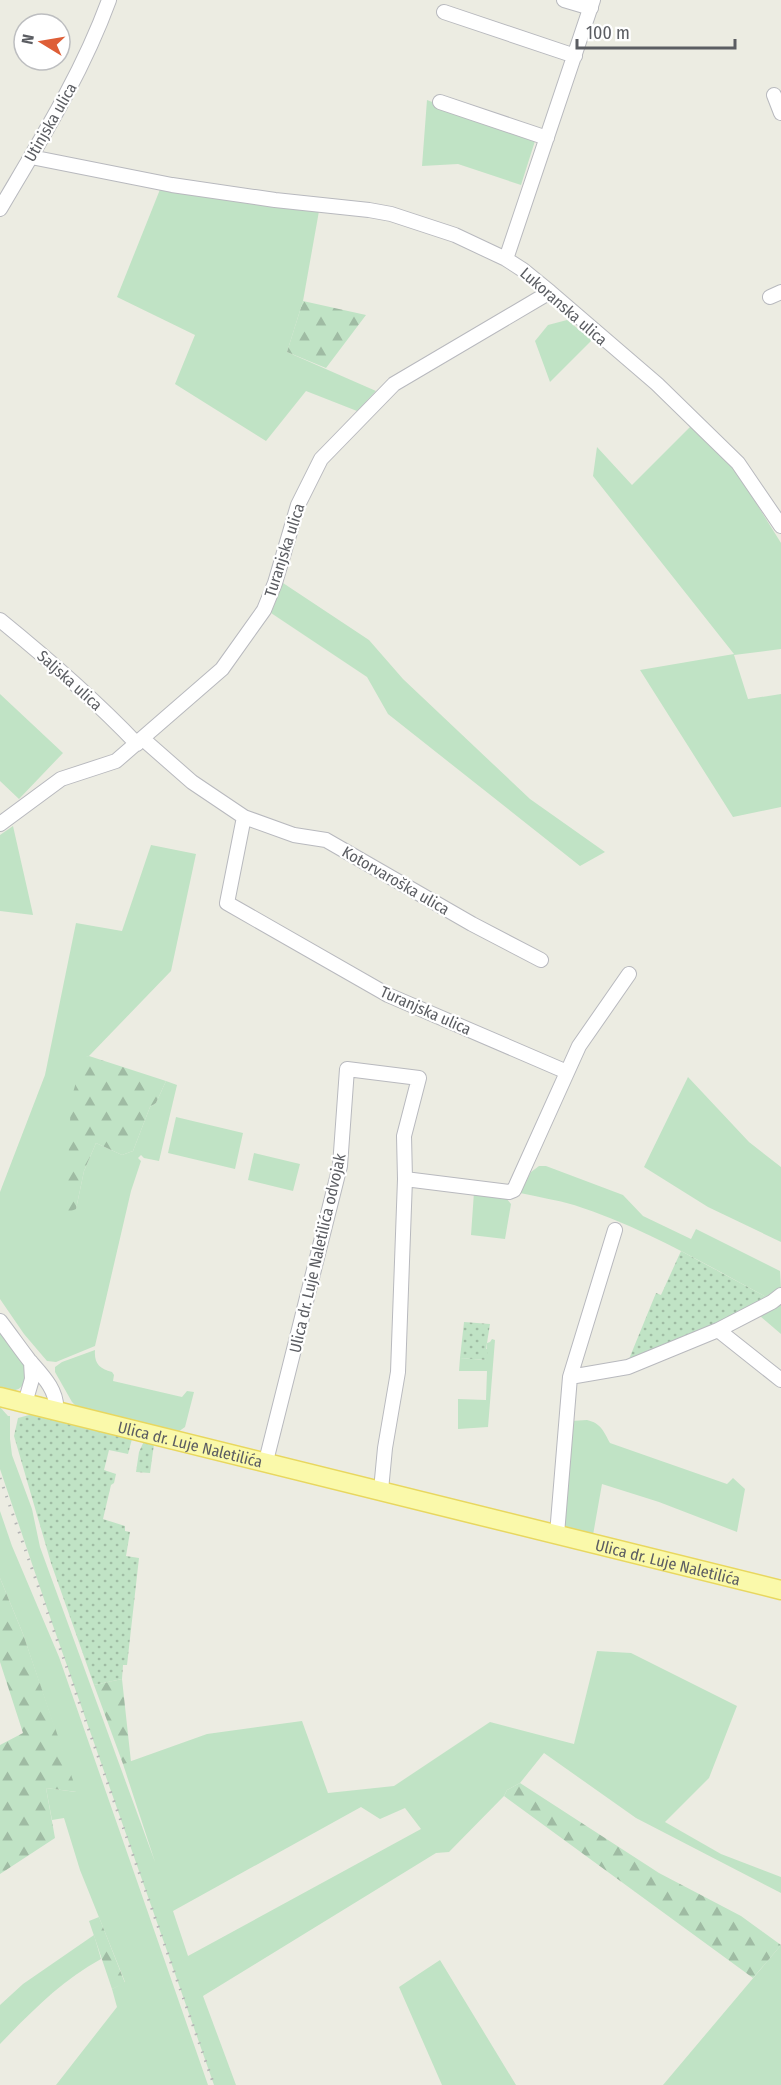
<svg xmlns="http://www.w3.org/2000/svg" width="781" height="2085" viewBox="0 0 781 2085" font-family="'Fira Sans Condensed',sans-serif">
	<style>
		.grass { fill: #c0e3c5; fill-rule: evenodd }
		.forest { fill: url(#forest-firs) }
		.park { fill: url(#park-dots) }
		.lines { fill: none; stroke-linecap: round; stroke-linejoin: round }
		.minor-casing { stroke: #b8b9be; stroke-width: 16 }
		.major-casing { stroke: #e8d75f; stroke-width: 21 }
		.minor { stroke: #fff; stroke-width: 14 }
		.major { stroke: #faf9aa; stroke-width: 18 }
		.rail { stroke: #b3b4b4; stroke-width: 3; stroke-dasharray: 1.5 8; stroke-linecap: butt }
		.labels { text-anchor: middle; stroke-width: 4.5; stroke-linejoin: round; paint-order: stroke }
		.street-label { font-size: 16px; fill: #5b5d62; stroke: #fff }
	</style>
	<defs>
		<pattern id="forest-firs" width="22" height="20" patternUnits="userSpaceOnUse" patternTransform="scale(1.5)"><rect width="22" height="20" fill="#c0e3c5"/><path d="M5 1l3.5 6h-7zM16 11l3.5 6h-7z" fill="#9fbba3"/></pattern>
		<pattern id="park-dots" width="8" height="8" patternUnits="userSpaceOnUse" patternTransform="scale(1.5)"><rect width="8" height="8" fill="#c0e3c5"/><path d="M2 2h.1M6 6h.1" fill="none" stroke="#9fbba3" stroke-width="1.8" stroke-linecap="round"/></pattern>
	</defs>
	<rect width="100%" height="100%" fill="#ecece2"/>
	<!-- grass -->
	<path class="grass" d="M 427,100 L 535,141 L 521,185 L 458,164 L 422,166 Z
		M 161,187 L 319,211 L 303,301 L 287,352 L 376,391 L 357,411 L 306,391 L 266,441 L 175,384 L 195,335 L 117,297 Z
		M 567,320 L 592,340 L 550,382 L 535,341 L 548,325 Z
		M 691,426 L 735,469 L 781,543 L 781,649 L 734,655 L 748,699 L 781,694 L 781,807 L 733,817 L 640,670 L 734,654 L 593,476 L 597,447 L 632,485 Z
		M 283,583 L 369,640 L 403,679 L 530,799 L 605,852 L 580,866 L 388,714 L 367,677 L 271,613 Z
		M 0,694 L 63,753 L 19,799 L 0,781 Z
		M 13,826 L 32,910 L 33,915 L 0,911 L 0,835 Z
		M 151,845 L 196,854 L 171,971 L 89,1056 L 83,1058 L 76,1209 L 84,1171 L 96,1143 L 122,1155 L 133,1151 L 150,1107 L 156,1103 L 166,1081 L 177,1085 L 159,1161 L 144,1158 L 141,1155 L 138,1158 L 141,1161 L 131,1191 L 95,1346 L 56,1362 L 47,1361 L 24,1334 L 0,1299 L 0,1192 L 45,1075 L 76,923 L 122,931 Z
		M 688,1077 L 749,1142 L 781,1167 L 781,1242 L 708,1207 L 644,1167 Z
		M 176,1117 L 243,1133 L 235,1169 L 168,1153 Z
		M 254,1153 L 300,1164 L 293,1191 L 248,1180 Z
		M 539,1166 L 546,1166 L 623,1195 L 643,1216 L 691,1239 L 696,1229 L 780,1271 L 781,1290 L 770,1299 C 707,1265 643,1227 574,1205 C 557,1200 538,1197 520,1193 L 531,1172 Z
		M 474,1192 L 506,1198 L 511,1204 L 505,1239 L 471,1235 Z
		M 781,1300 L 781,1334 L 760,1316 Z
		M 0,1331 L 27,1369 C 25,1388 20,1393 0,1390 Z
		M 492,1339 L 495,1340 L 488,1427 L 458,1429 L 458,1399 L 486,1400 L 487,1371 L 459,1371 L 460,1358 L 486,1360 L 487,1343 L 490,1342 Z
		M 95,1350 C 94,1363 99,1369 112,1372 L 114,1375 L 113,1381 L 182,1397 L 187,1391 L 194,1392 L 185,1427 L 178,1432 L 77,1407 L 72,1402 L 55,1372 L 55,1367 L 62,1362 Z
		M 0,1407 L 8,1416 L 10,1416 L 10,1439 L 12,1455 L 32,1509 L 40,1547 L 155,1862 L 123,1764 L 207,1734 L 302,1721 L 328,1793 L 394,1786 L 490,1722 L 574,1744 L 597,1651 L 631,1653 L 737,1706 L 709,1778 L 665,1822 L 721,1854 L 781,1877 L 781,1893 L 636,1818 L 544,1753 L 520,1783 L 507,1790 L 504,1796 L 449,1852 L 436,1853 L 203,1996 L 236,2085 L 214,2085 L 51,1620 L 0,1469 ZM 361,1807 L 380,1819 L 405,1808 L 421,1829 L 188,1956 L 173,1911 Z
		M 587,1420 C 601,1423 604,1432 610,1443 L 727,1484 L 733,1478 L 745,1489 L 737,1532 L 659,1502 L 602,1484 L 593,1535 L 564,1528 L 571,1421 Z
		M 0,1511 L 12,1546 L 59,1657 L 208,2085 L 56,2085 L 117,2007 L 112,1989 L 125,1982 L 80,1870 L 64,1818 L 52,1820 L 46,1788 L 76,1792 L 23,1634 L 0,1578 Z
		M 94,1935 L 101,1959 C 62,1980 31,2012 0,2044 L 0,2005 L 23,1984 Z
		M 781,1945 L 781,2085 L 663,2085 Z
		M 440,1960 L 516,2085 L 442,2085 L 399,1987 Z"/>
	<!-- forest -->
	<path class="forest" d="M 303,301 L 366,315 L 326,368 L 287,352 Z
		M 89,1056 L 166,1081 L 156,1103 L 150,1107 L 133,1151 L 122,1155 L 96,1143 L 84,1171 L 76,1209 L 69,1212 L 66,1209 L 71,1100 L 83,1057 Z
		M 0,1578 L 23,1634 L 77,1792 L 46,1788 L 55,1838 L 0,1874 L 0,1745 L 23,1733 L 0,1662 Z
		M 122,1679 L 131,1762 L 123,1764 L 94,1685 Z
		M 520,1783 L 659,1873 L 741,1916 L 781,1945 L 753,1978 L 504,1796 L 507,1790 Z
		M 99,1917 L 125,1983 L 112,1989 L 89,1921 Z"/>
	<!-- park -->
	<path class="park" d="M 681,1251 L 770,1299 L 750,1310 L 627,1364 L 656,1293 L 661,1295 Z
		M 464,1322 L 490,1324 L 486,1349 L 488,1349 L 487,1360 L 460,1358 Z
		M 33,1414 L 132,1439 L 128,1454 L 109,1450 L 104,1470 L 116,1474 L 114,1483 L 111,1485 L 103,1519 L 125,1526 L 125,1531 L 130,1532 L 126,1556 L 139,1558 L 127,1665 L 123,1665 L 122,1679 L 94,1685 L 51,1563 L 14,1436 L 18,1418 Z
		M 144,1441 L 154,1444 L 150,1473 L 136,1472 L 139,1452 Z"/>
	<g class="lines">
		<!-- minor casing -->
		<g class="minor-casing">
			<path id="minor" d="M 564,0 L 591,8
				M 444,12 L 575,56
				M 774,95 L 781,113
				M 440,102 L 547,138
				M 31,157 L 172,185 L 275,200 L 369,210 L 391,214 L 455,235 L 506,259 L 523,270 L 550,292 L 657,384 L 738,463 L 781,526
				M 0,209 C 40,141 82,74 109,0
				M 506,259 L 593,0
				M 770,297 L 781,292
				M 0,620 C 48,659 94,699 137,744
				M 143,739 L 192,782 L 244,817 L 227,903 L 388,995 L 567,1072
				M 244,817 L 294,835 L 326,840 L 472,924 L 541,960
				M 0,824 L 61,779 L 116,761 L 222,669 L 264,610 L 275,583 L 298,505 L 321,459 L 394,384 L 550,292
				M 0,1321 C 10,1334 19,1347 29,1360 C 41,1374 58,1390 56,1410
				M 718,1330 L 781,1380
				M 570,1377 L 628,1367 L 718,1330 L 772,1302 L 781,1295
				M 25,1403 L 32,1379 L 31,1362
				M 266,1461 L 340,1166 L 347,1069 L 419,1078 L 404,1136 L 405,1179 L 509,1192 L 514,1190 L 579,1046 L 629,974
				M 381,1490 L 385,1448 L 398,1372 L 405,1179
				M 557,1534 L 570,1377 L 615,1230"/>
		</g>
		<!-- major casing -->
		<g class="major-casing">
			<g id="major">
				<path id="s1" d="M 0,1397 L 781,1590"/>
			</g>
		</g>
		<!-- minor -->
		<use href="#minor" class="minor"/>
		<!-- major -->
		<use href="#major" class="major"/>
		<!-- rail -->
		<path class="rail" d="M 0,1478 L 214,2085"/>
	</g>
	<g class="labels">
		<!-- street labels -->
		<g class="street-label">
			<text transform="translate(50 122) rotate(-60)" y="6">Utinjska ulica</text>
			<text transform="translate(564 306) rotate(41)" y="6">Lukoranska ulica</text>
			<text transform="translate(284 550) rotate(-72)" y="6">Turanjska ulica</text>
			<text transform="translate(70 680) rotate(42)" y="6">Saljska ulica</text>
			<text transform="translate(396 880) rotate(30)" y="6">Kotorvaroška ulica</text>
			<text transform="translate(426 1010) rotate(24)" y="6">Turanjska ulica</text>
			<text transform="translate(317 1253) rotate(-77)" y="6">Ulica dr. Luje Naletilića odvojak</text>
			<text dy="6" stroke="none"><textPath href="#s1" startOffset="196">Ulica dr. Luje Naletilića</textPath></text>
			<text dy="6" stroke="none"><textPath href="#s1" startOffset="688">Ulica dr. Luje Naletilića</textPath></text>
		</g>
	</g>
	<!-- north arrow -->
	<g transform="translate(42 42) rotate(281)"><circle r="28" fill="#ffffff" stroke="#bdbec0" stroke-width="1.5"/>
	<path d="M0-4.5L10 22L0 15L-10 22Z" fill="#de5e37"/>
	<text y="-9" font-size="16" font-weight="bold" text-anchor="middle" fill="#5b5d62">N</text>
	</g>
	<!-- scale -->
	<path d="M577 39v9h158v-9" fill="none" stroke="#5b5d62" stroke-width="3"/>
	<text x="586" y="39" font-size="18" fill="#5b5d62" stroke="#ffffff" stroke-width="4.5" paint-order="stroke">100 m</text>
</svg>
